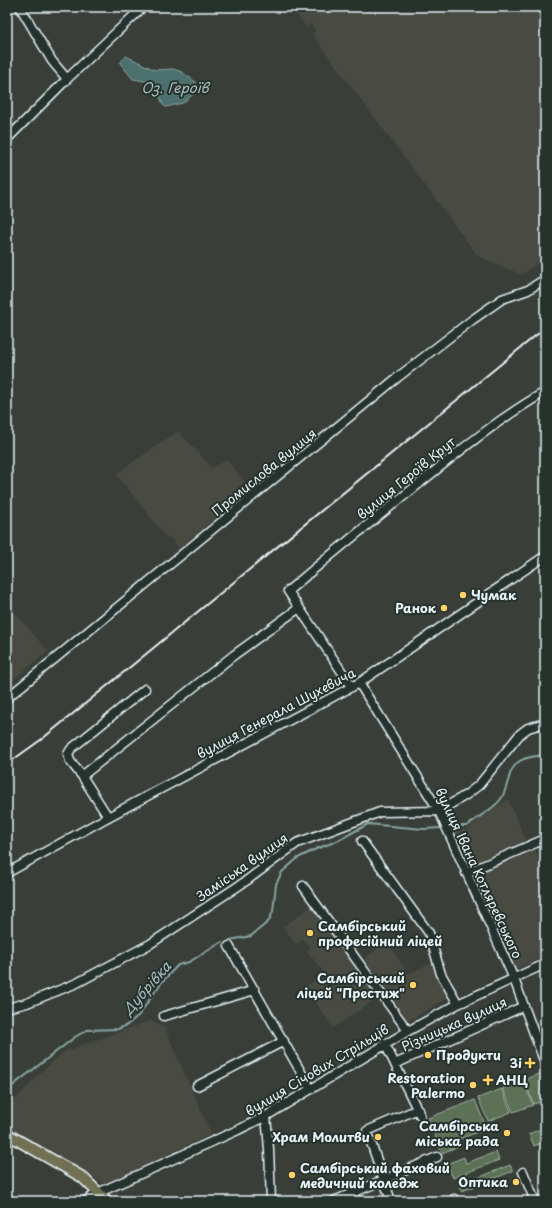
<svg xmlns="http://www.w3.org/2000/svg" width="552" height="1208" viewBox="0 0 552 1208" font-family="'Playpen Sans',sans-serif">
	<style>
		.built { fill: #494b43 }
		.green { fill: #5b7155; stroke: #a2b1a6 }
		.water { fill: #4b706e; stroke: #8aa4a5 }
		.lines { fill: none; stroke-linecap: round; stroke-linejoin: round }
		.stream { stroke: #8aa4a5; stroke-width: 2 }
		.minor-casing { stroke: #e8f1f8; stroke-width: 11 }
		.major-casing { stroke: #e8f1f8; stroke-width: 13 }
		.minor { stroke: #26332d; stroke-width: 8 }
		.major { stroke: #716f52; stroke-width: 10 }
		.rail { stroke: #e8f1f8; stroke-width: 2 }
		.poi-dot { fill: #ffd166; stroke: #26332d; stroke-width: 1.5 }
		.labels { text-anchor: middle; stroke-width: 4; stroke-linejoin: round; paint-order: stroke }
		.street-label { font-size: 13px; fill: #e8f1f8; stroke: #26332d }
		.poi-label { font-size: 13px; font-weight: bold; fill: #e8f1f8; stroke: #26332d; text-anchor: end }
		.water-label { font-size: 14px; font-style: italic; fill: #a9bdc1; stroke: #26332d }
	</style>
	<rect width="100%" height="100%" fill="#393f38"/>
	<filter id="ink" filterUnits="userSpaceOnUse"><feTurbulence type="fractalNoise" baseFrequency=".025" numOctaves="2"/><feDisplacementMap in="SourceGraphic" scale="8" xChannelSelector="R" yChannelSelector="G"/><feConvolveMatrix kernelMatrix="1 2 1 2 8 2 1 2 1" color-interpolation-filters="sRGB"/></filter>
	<g filter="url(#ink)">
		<!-- built -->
		<path class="built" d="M 291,7 L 545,7 L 545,256 L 522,275 L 478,256 L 312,34 L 316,31 L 311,24 L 306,27 Z
			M 178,431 L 212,468 L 227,460 L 245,482 L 237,489 L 242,496 L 179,548 L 170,537 L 168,539 L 116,474 Z
			M 7,604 L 48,651 L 7,685 Z
			M 508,800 L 526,840 L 468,866 L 451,828 L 467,830 L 484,814 Z
			M 535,849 L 545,877 L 545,956 L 514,970 L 472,875 Z
			M 312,906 L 377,998 L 333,1028 L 305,987 L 325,973 L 307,952 L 311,948 L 303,939 L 296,944 L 283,927 Z
			M 387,942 L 408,974 L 432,963 L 435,972 L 449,997 L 408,1021 L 364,959 Z
			M 150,1021 L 165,1028 L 211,1134 L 105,1184 L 7,1127 L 7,1109 L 41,1072 L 68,1049 L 69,1051 L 82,1045 Z"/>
		<!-- green -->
		<path class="green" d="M 544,1072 L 545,1095 L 543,1096 L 545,1100 L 534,1104 L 524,1080 Z
			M 523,1080 L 533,1105 L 513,1112 L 503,1088 Z
			M 502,1089 L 511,1112 L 488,1121 L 478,1098 Z
			M 475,1100 L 484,1122 L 480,1131 L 457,1140 L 459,1146 L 442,1153 L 428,1118 Z
			M 543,1128 L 545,1142 L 534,1146 L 529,1134 Z
			M 496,1152 L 499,1160 L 453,1178 L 447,1164 L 464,1157 L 466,1163 Z
			M 510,1165 L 513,1171 L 462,1191 L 460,1185 Z"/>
		<!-- water -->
		<path class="water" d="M 126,56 L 155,70 L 173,69 L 182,72 L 197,83 L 196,92 L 183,103 L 166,107 L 163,105 L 156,86 L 151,82 L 133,79 L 120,63 Z"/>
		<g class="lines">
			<!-- stream -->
			<path class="stream" d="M 450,826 L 467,826 C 477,817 494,809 501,799 C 505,793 506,787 508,781 C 513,759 524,757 545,755
				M 230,940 L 251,936 L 269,921 L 273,911 L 276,884 L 282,872 L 298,858 L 316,849 L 337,841 L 368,824 L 423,829 L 441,828
				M 7,1090 L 75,1037 L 87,1030 L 118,1029 L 127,1025 L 139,1015 L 161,983 L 178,965 L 189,962 L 222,942"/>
			<!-- minor casing -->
			<g class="minor-casing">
				<path id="minor" d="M 20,7 L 52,61 L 67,79
					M 7,139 L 67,79 L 143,7
					M 359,683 L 439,811 L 514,979 L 545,1063
					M 352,687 L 288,591 C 329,556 372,521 415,487 C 457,453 498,419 545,392
					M 7,698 L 398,377 L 472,320 L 502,299 L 528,290 L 545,279
					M 82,776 L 234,655 L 299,608
					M 108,817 L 82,776 L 70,761 L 68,754 L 71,749 L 145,689
					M 362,841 L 429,933 L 441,974 L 458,1004
					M 7,873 L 108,817 L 359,683 L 545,556
					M 466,873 L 545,839
					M 303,886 L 408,1031
					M 229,946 L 310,1088
					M 7,1008 L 27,1003 L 77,983 L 150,944 L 246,881 L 297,843 L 380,812 L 439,811 L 466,795 L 479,785 L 520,734 L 528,728 L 545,723
					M 164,1016 L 255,990
					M 385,1044 L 420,1115
					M 395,1064 L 524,1006
					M 197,1086 L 284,1041
					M 266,1116 L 269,1149 L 271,1201
					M 523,1172 L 535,1201
					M 454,1199 L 455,1201
					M 85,1201 L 100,1192 L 238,1130 L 266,1116 L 408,1031 L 458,1004 L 545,964
					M 334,1201 L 437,1157
					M 391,1201 L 367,1131 L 418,1109"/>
			</g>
			<!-- major casing -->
			<g class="major-casing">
				<path id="major" d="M 7,1134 L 82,1177 L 107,1201"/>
			</g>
			<!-- minor -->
			<use href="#minor" class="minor"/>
			<!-- major -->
			<use href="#major" class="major"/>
			<!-- rail -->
			<path class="rail" d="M 7,764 L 42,739 L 545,328"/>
		</g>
	</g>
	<!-- markers -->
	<g class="poi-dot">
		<circle cx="463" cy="595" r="4"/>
		<circle cx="444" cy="608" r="4"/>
		<circle cx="310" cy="933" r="4"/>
		<circle cx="413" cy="985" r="4"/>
		<circle cx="428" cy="1055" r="4"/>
		<path d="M528 1057h4v4h4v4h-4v4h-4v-4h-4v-4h4z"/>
		<path d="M486 1074h4v4h4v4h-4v4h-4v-4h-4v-4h4z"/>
		<circle cx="473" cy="1085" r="4"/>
		<circle cx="507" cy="1133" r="4"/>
		<circle cx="378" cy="1137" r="4"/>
		<circle cx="292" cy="1175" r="4"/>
		<circle cx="516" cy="1182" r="4"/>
	</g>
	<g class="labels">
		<!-- street labels -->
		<g class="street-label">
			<text transform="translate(264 472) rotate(-39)" y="5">Промислова вулиця</text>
			<text transform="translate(406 478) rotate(-39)" y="5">вулиця Героїв Крут</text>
			<text transform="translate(276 713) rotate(-28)" y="5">вулиця Генерала Шухевича</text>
			<text transform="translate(242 867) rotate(-35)" y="5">Заміська вулиця</text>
			<text transform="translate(479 873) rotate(65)" y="5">вулиця Івана Котляревського</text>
			<text transform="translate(454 1024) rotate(-24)" y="5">Різницька вулиця</text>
			<text transform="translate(317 1070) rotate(-31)" y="5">вулиця Січових Стрільців</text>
		</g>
		<!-- poi labels -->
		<g class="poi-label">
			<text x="471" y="600" text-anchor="start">Чумак</text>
			<text x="436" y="613">Ранок</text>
			<text x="318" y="931" text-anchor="start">Самбірський<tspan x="318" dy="15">професійний ліцей</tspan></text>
			<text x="405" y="983">Самбірський<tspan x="405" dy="15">ліцей "Престиж"</tspan></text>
			<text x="436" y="1060" text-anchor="start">Продукти</text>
			<text x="522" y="1068">3і</text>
			<text x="465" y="1083">Restoration<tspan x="465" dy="15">Palermo</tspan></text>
			<text x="496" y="1085" text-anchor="start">АНЦ</text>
			<text x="499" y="1131">Самбірська<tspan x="499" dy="15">міська рада</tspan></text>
			<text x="370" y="1142">Храм Молитви</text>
			<text x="300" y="1173" text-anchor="start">Самбірський фаховий<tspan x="300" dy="15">медичний коледж</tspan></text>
			<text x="508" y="1187">Оптика</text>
		</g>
		<!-- water labels -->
		<g class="water-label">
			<text x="175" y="93">Оз. Героїв</text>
			<text transform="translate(147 988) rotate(-49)" y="5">Дубрівка</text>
		</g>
	</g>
	<!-- margin -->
	<rect width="552" height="1208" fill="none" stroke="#26332d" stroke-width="24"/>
	<rect x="12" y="12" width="528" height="1184" fill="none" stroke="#e8f1f8" stroke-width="1.5" filter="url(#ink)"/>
</svg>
